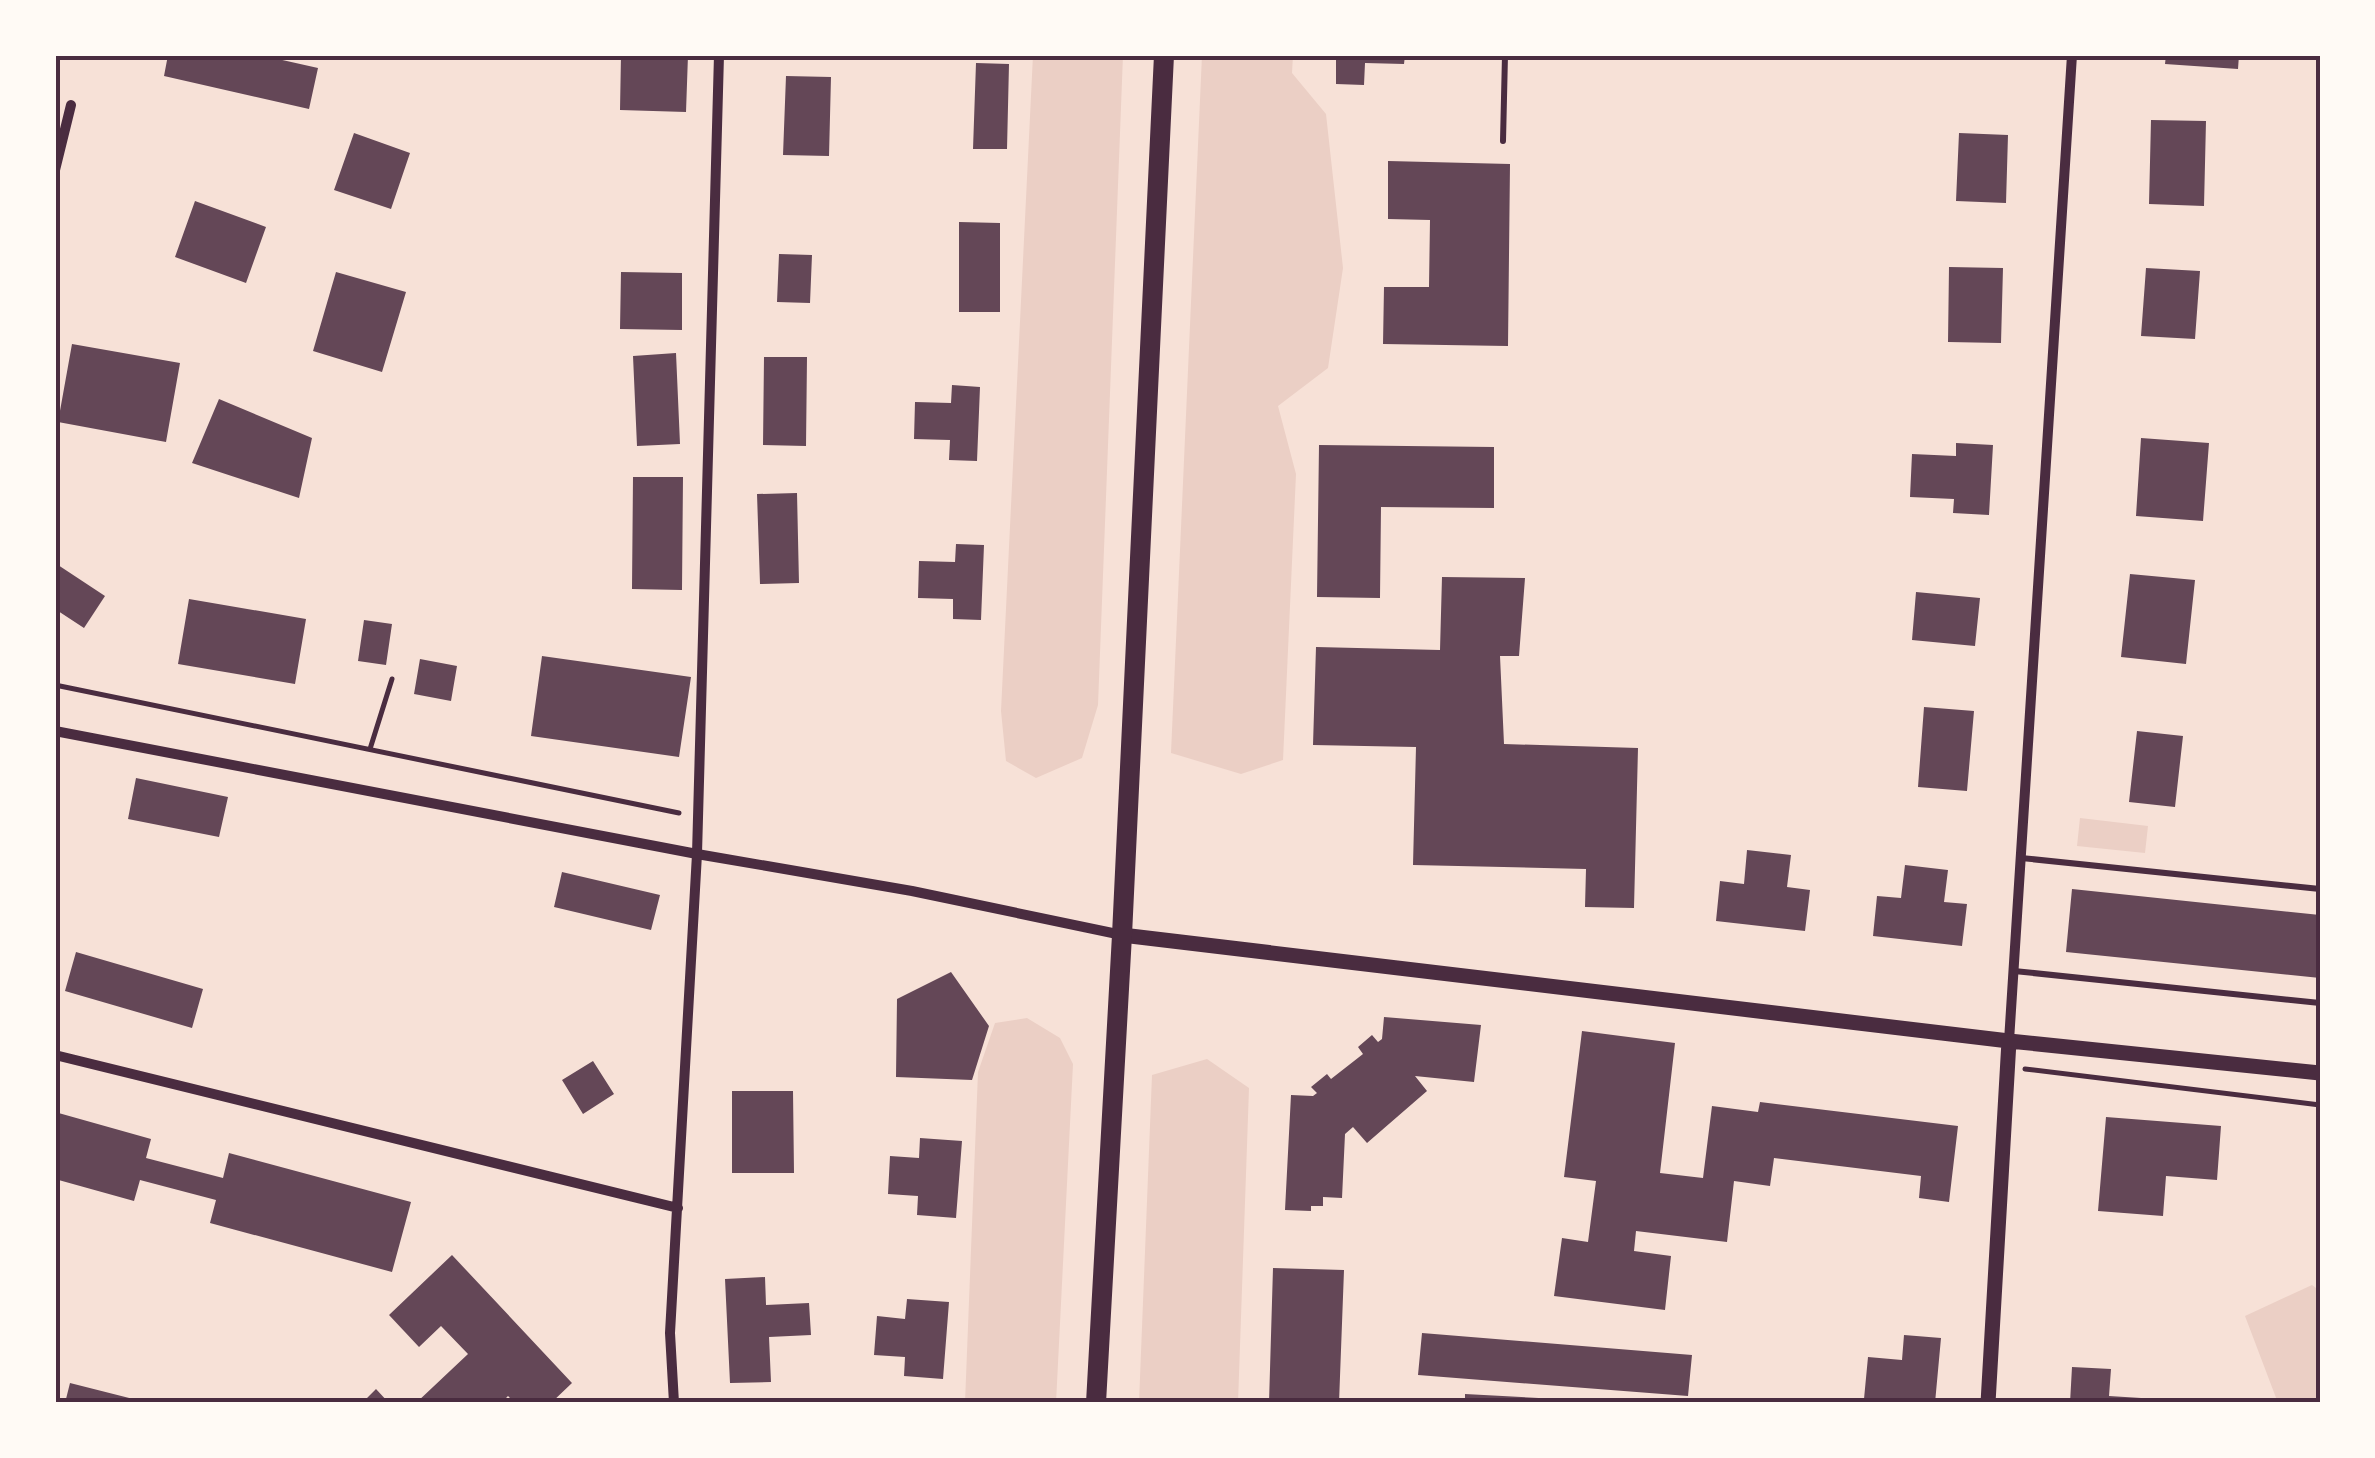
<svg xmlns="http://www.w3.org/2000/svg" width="2375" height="1458" viewBox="0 0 2375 1458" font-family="'DejaVu Sans',sans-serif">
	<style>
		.green { fill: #ebcfc5 }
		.building { fill: #644757 }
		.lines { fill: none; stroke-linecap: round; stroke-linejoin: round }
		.path { stroke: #4a2c40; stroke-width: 5 }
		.service { stroke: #4a2c40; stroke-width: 6 }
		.minor { stroke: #4a2c40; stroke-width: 10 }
		.tertiary { stroke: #4a2c40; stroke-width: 15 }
		.primary { stroke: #4a2c40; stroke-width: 20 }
		.neatline { fill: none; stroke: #4a2c40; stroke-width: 4 }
	</style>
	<rect width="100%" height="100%" fill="#f7e1d7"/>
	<!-- green -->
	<path class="green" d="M 1033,55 L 1123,55 L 1098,705 L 1082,758 L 1036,778 L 1006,761 L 1001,711 Z
		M 1202,55 L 1293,55 L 1292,73 L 1326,114 L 1343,268 L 1328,368 L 1278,406 L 1296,474 L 1283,760 L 1241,774 L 1171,753 Z
		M 2080,818 L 2148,826 L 2145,853 L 2077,846 Z
		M 1027,1018 L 1060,1038 L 1073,1064 L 1056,1403 L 965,1403 L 978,1072 L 995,1023 Z
		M 1207,1059 L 1249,1088 L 1238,1403 L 1139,1403 L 1152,1075 Z
		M 2312,1285 L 2320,1291 L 2320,1403 L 2278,1403 L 2245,1316 Z"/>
	<!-- building -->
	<path class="building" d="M 168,55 L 260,55 L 318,68 L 309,109 L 164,76 Z
		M 621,55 L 688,55 L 686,112 L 620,110 Z
		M 1336,55 L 1405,55 L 1404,64 L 1365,63 L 1364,85 L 1336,84 Z
		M 2166,55 L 2239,55 L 2238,69 L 2165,64 Z
		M 976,63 L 1009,64 L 1007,149 L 973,149 Z
		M 786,76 L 831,77 L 829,156 L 783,155 Z
		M 2151,120 L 2206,121 L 2204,206 L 2149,204 Z
		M 354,133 L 410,153 L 391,209 L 334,190 Z
		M 1959,133 L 2008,135 L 2006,203 L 1956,201 Z
		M 1388,161 L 1510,164 L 1508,346 L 1383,344 L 1384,287 L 1429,287 L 1430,220 L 1388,219 Z
		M 195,201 L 266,227 L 246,283 L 175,257 Z
		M 959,222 L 1000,223 L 1000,312 L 959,312 Z
		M 779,254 L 812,255 L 810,303 L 777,302 Z
		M 1949,267 L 2003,268 L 2001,343 L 1948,342 Z
		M 2146,268 L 2200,271 L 2195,339 L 2141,336 Z
		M 336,272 L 406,292 L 382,372 L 313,351 Z
		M 621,272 L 682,273 L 682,330 L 620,329 Z
		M 72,344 L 180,363 L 166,442 L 58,422 Z
		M 676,353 L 680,444 L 637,446 L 633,356 Z
		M 764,357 L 807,357 L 806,446 L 763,445 Z
		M 952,385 L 980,387 L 977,461 L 949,460 L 950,440 L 914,439 L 915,402 L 951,403 Z
		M 219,399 L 312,438 L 299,498 L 192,463 Z
		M 2141,438 L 2209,443 L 2203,521 L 2136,516 Z
		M 1956,443 L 1993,445 L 1989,515 L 1953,513 L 1954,499 L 1910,497 L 1912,454 L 1956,456 Z
		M 1319,445 L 1494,447 L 1494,508 L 1381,507 L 1380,598 L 1317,597 Z
		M 633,477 L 683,477 L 682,590 L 632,589 Z
		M 797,493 L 799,583 L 760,584 L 757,494 Z
		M 956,544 L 984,545 L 981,620 L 953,619 L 953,599 L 918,598 L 919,561 L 955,562 Z
		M 55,563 L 105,596 L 84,628 L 55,609 Z
		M 2130,574 L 2195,580 L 2186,664 L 2121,657 Z
		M 1442,577 L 1525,578 L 1519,656 L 1500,656 L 1504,744 L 1638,748 L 1634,908 L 1585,907 L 1586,869 L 1413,865 L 1416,747 L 1313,745 L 1316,647 L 1440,650 Z
		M 1916,592 L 1980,598 L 1975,646 L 1912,640 Z
		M 189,599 L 306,619 L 295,684 L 178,664 Z
		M 364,620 L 392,624 L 386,665 L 358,661 Z
		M 542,656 L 691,677 L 679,757 L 531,736 Z
		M 420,659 L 457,666 L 451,701 L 414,694 Z
		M 1924,707 L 1974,711 L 1967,791 L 1918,787 Z
		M 2137,731 L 2183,736 L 2175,807 L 2129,802 Z
		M 136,778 L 228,797 L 219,837 L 128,819 Z
		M 1747,850 L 1791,855 L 1787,887 L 1810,890 L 1805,931 L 1716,921 L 1720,881 L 1744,884 Z
		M 1905,865 L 1948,870 L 1944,902 L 1967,904 L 1962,946 L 1873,936 L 1877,896 L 1901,898 Z
		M 562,872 L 660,895 L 651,930 L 554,907 Z
		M 2072,889 L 2320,915 L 2320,978 L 2066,952 Z
		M 76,952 L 203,989 L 192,1028 L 65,991 Z
		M 951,972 L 989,1026 L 972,1080 L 896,1077 L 897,999 Z
		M 1384,1017 L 1481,1025 L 1474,1082 L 1415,1076 L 1427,1091 L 1367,1143 L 1353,1127 L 1345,1134 L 1342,1198 L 1323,1197 L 1323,1206 L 1311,1206 L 1311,1211 L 1285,1210 L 1291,1095 L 1313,1096 L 1317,1093 L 1311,1087 L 1327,1074 L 1331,1079 L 1363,1054 L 1358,1047 L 1372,1035 L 1378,1042 L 1382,1039 Z
		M 1582,1031 L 1675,1043 L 1660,1173 L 1703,1178 L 1712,1106 L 1758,1112 L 1760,1102 L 1958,1126 L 1949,1202 L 1919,1198 L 1921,1176 L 1774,1158 L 1770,1186 L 1734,1181 L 1727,1242 L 1636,1231 L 1634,1251 L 1671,1256 L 1665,1310 L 1554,1296 L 1562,1238 L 1588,1242 L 1596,1181 L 1564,1177 Z
		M 593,1061 L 614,1094 L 583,1114 L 562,1080 Z
		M 732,1091 L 793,1091 L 794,1173 L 732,1173 Z
		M 55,1112 L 151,1139 L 146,1158 L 223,1178 L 229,1153 L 411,1202 L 392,1272 L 210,1223 L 216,1200 L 140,1180 L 134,1201 L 55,1179 Z
		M 2106,1117 L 2221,1126 L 2217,1180 L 2166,1176 L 2163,1216 L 2098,1211 Z
		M 920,1138 L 962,1141 L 956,1218 L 917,1215 L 918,1196 L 888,1194 L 890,1156 L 919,1158 Z
		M 452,1255 L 572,1383 L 551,1403 L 515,1403 L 508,1396 L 501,1403 L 416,1403 L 468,1354 L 441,1326 L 419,1347 L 389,1315 Z
		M 1273,1268 L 1344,1270 L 1339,1403 L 1269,1403 Z
		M 765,1277 L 766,1305 L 809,1303 L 811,1335 L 769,1337 L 771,1382 L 730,1383 L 725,1279 Z
		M 907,1299 L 949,1302 L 943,1379 L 904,1376 L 905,1357 L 874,1355 L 877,1316 L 905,1319 Z
		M 1422,1333 L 1692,1355 L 1688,1396 L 1418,1375 Z
		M 1904,1335 L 1941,1338 L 1935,1403 L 1864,1399 L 1868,1357 L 1902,1360 Z
		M 2072,1367 L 2111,1369 L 2109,1396 L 2141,1398 L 2141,1403 L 2070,1403 Z
		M 70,1383 L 145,1402 L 144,1403 L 65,1403 Z
		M 376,1389 L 389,1403 L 362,1403 Z
		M 1465,1394 L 1577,1400 L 1577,1403 L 1465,1403 Z"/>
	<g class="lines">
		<!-- path -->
		<path class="path" d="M 55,685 L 679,813
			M 370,749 L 392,679
			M 2025,1069 L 2320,1105"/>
		<!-- service -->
		<path class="service" d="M 1503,141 L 1505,55
			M 2021,858 L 2320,889
			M 2014,971 L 2320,1003"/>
		<!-- minor -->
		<path class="minor" d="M 55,170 L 71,105
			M 55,731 L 697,854 L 912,891 L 1122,935
			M 2009,1041 L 2072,55
			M 55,1055 L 678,1208
			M 674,1403 L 670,1333 L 697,854 L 719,55"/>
		<!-- tertiary -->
		<path class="tertiary" d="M 1122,935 L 2009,1041 L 2320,1073
			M 1988,1403 L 2009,1041"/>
		<!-- primary -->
		<path class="primary" d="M 1096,1403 L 1122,935 L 1164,55"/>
	</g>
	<!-- border -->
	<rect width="2375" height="1458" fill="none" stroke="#fffaf5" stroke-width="115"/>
	<rect x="58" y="58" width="2260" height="1342" class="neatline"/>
</svg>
